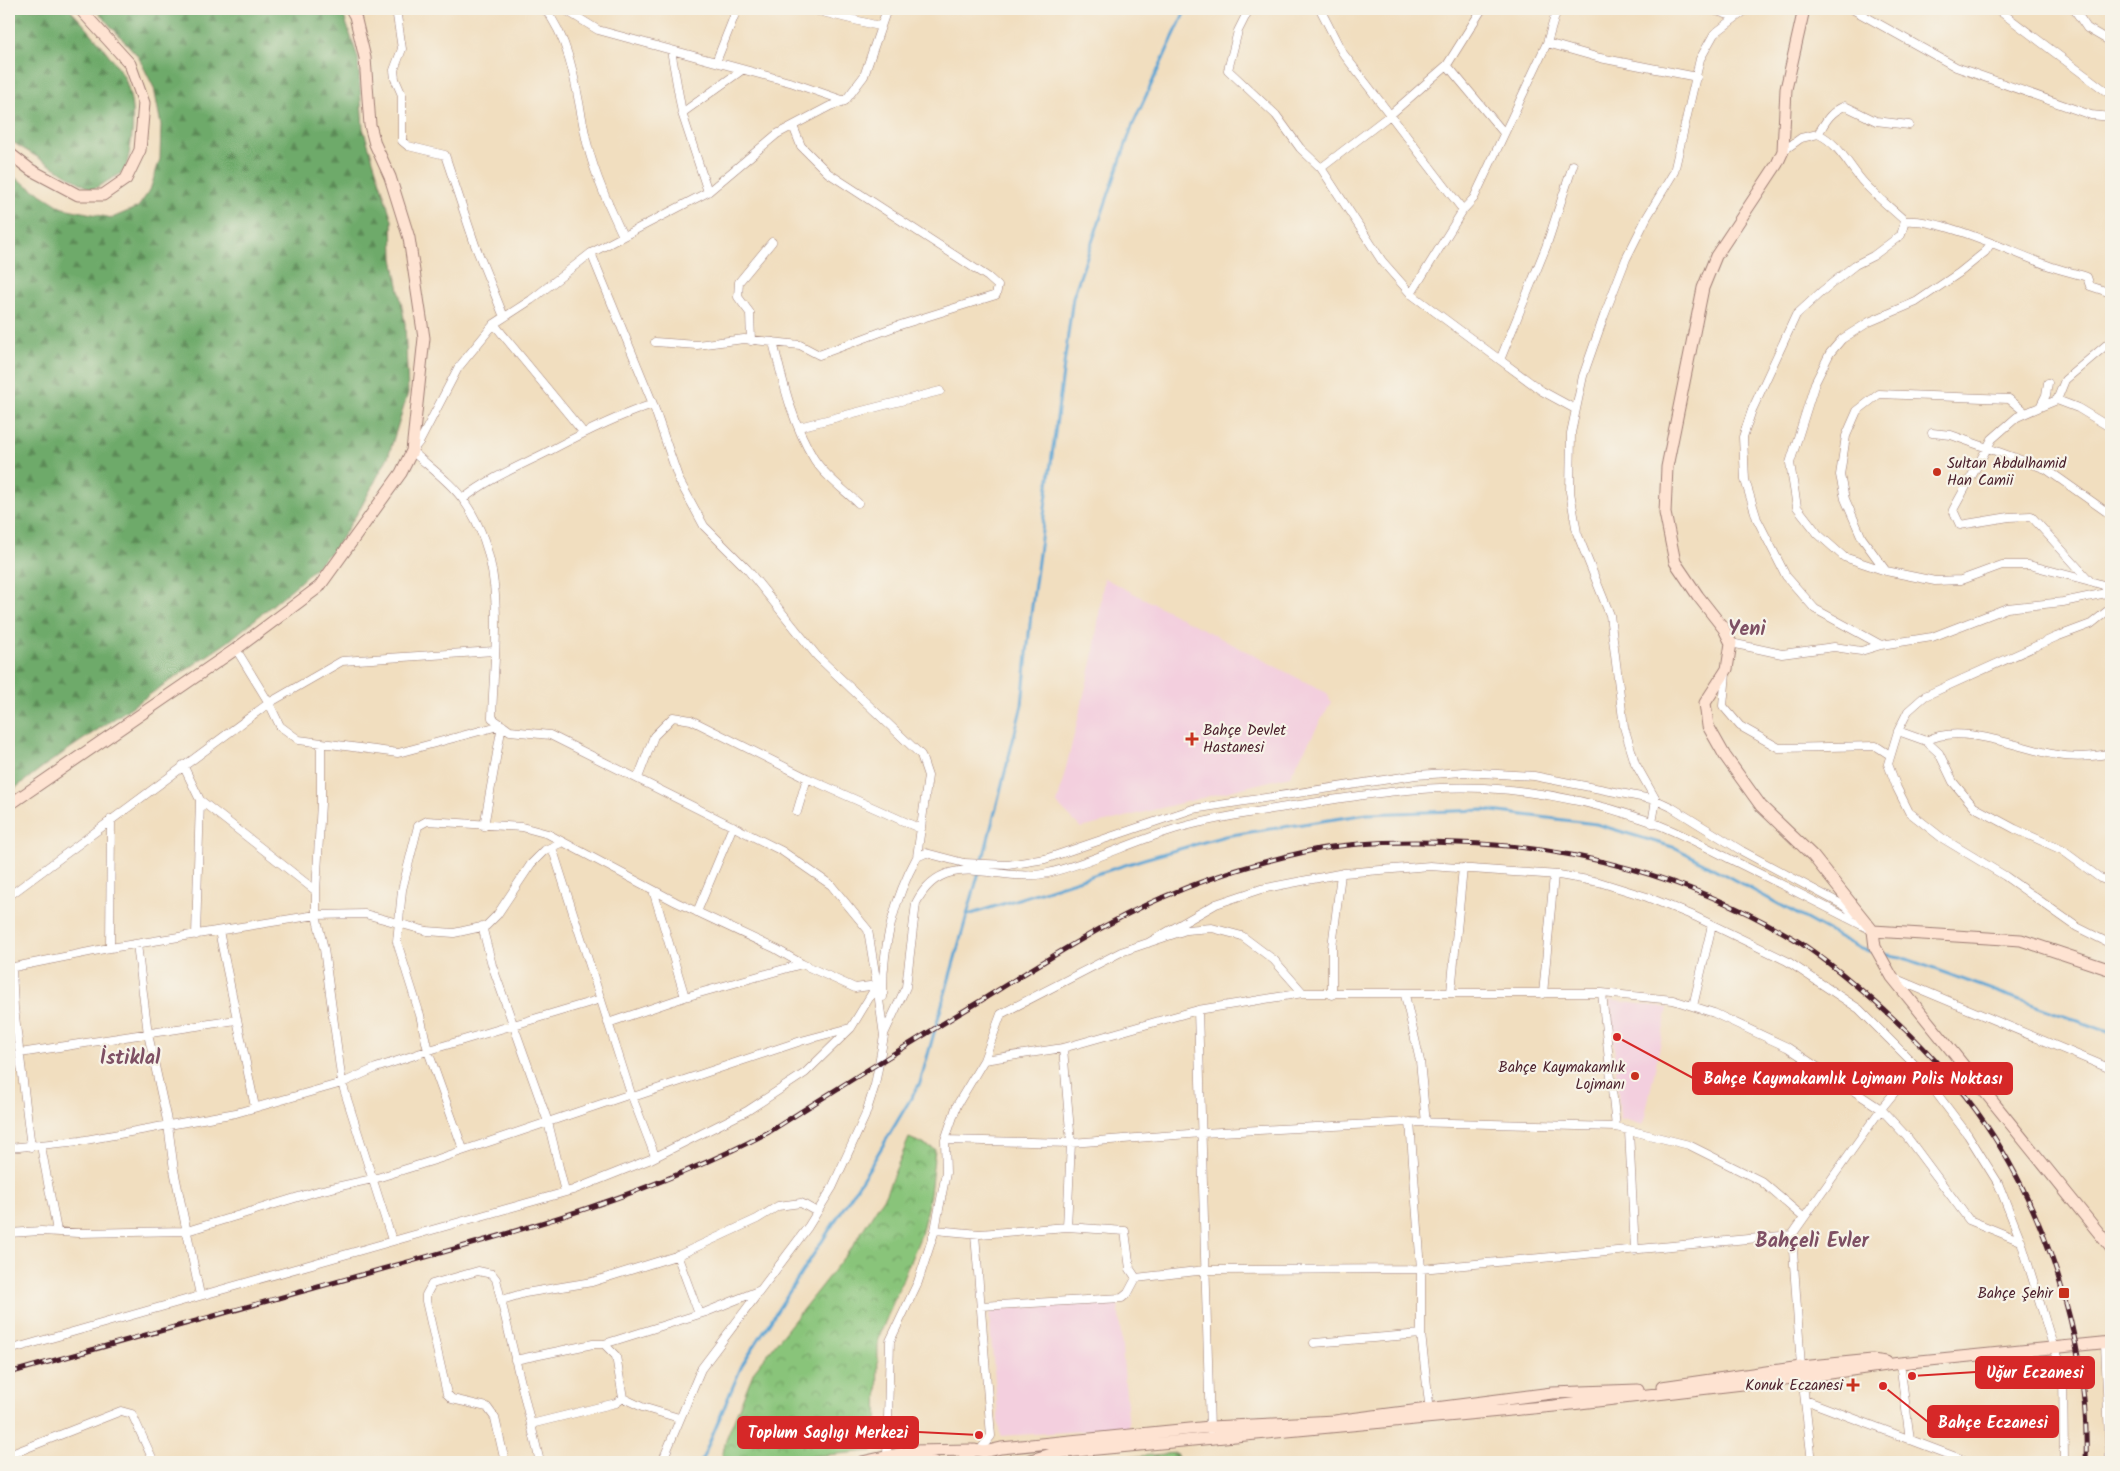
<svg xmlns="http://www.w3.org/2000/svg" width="2120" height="1471" viewBox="0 0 2120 1471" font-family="Kalam,sans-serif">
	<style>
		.built { fill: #f3cfde }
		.forest { fill: url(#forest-firs); stroke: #5c644a }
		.cemetery { fill: url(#cemetery-stones); stroke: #6a7252 }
		.park { fill: url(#park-crowns); stroke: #6a7252 }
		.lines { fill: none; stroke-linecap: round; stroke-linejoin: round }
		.stream { stroke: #5ca4d3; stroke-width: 3 }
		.street-casing { stroke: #9e7e75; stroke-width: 9 }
		.secondary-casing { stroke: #9e7e75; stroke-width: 13 }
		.street { stroke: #fff; stroke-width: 8 }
		.secondary { stroke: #fee3d2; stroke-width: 11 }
		.rail-casing { stroke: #4a1f2b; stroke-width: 5 }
		.rail { stroke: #f7f3e8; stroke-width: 3; stroke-dasharray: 9; stroke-linecap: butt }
		.poi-dot { fill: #c8321e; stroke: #f7f3e8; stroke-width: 2 }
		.labels { text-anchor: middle; stroke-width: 4.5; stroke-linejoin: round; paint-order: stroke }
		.poi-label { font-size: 15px; fill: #4a1f2b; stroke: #f7f3e8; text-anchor: end }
		.district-label { font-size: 20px; font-weight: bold; fill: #7e5064; stroke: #f7f3e8 }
		.leader { fill: none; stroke: #d62828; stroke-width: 2 }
		.callout-dot { fill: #d62828; stroke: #f7f3e8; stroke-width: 2 }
		.callout { fill: #d62828; stroke: #d62828; stroke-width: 2 }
		.callout-label { font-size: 16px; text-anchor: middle; font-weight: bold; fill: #fff }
	</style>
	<defs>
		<pattern id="forest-firs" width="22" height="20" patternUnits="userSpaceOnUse" patternTransform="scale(1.25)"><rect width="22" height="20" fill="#6eaa6a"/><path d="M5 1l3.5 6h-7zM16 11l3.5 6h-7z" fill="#5c8a57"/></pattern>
		<pattern id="cemetery-stones" width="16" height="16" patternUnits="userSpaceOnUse" patternTransform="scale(1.25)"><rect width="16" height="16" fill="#89c47a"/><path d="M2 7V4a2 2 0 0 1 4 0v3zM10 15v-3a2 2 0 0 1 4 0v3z" fill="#729f64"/></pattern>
		<pattern id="park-crowns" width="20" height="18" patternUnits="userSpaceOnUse" patternTransform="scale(1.25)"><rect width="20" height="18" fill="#89c47a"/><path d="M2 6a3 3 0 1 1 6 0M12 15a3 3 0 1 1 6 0" fill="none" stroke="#729f64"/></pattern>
	</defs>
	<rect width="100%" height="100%" fill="#f7f3e8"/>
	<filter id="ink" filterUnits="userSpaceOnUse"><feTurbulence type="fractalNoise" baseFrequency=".02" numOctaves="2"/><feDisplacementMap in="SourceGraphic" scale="10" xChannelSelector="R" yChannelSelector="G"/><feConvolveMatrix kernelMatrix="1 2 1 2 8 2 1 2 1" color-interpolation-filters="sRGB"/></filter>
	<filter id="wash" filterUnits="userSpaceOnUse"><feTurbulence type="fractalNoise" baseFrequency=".0096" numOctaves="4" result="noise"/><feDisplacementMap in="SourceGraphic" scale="20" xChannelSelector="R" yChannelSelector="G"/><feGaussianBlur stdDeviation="1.12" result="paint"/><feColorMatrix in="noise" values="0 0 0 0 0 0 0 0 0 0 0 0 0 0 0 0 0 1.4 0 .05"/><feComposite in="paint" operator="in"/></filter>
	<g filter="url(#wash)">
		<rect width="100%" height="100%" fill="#f1debf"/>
		<!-- built -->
		<path class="built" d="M 1104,578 L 1327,693 L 1331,702 L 1290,776 L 1081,828 L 1057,804 L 1093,658 Z
			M 1610,1000 L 1668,1008 L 1643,1125 L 1620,1118 Z
			M 1118,1302 L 1129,1428 L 1000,1436 L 989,1315 L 996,1309 Z"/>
		<!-- forest -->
		<path class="forest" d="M 9,9 L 69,9 C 82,21 119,65 125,79 C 137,109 133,142 125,171 L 92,190 L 9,140 Z
			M 95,9 L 336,9 L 345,19 L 358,58 L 363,128 L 392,220 L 393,258 L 405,323 L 408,393 L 388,457 L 360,509 L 335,548 L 300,582 L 229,641 L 44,766 L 9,793 L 9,174 L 63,208 L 112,218 L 138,207 L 150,190 L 160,159 L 161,125 L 154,88 L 138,56 Z"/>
		<!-- cemetery -->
		<path class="cemetery" d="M 1176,1453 L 1180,1462 L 1067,1462 L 1070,1462 Z"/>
		<!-- park -->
		<path class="park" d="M 909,1138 L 935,1149 L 930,1194 L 921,1235 L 878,1339 L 877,1444 L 872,1451 L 748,1462 L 721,1462 L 726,1439 L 754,1371 L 852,1247 L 885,1195 Z"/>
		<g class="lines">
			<!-- stream -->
			<path class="stream" d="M 982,863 L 1022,705 L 1031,614 L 1073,297 L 1133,124 L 1186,9
				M 968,915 L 1144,859 L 1225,836 L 1367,814 L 1484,810 L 1596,824 L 1676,848 L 1861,949 L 1874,952
				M 1883,954 L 1901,957 L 2111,1033
				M 701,1462 L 742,1365 L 870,1167 L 920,1083 L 979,872"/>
		</g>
	</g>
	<g filter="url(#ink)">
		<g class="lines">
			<!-- street casing -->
			<g class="street-casing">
				<path id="street" d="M 396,9 L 402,49 L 394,70 L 395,79 L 402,95 L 402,141 L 408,146 L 445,155 L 475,245 L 504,317
					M 545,9 C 574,45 577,100 587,143 C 595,176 609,206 623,236
					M 564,9 L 598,30 L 793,83 L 845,101
					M 810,9 L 879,26
					M 1249,9 L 1238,31 L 1228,70 L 1276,115 L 1300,148 L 1321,168 L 1382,261 L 1411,294
					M 1320,9 L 1342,52 L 1463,210
					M 1557,9 L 1547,43 L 1474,198 L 1463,210 L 1411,294 L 1500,360 L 1546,247 L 1573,165
					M 1710,9 L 1735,17
					M 1852,9 L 1956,67 L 2091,115 L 2111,117
					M 1997,9 L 2111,95
					M 2074,9 L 2087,28 L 2111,42
					M 1547,43 L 1600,58 L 1697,77
					M 671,50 L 682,113 L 708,192
					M 716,62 L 737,9
					M 1447,65 L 1504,133
					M 682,113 L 742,70
					M 1818,134 C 1826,121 1830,112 1845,106 L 1876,121 L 1909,125
					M 1783,151 L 1801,138 L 1818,134 C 1840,144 1849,167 1865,184 C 1877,197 1892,209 1905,221 C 1941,218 2011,252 2047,265 C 2060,270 2074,273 2087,277 L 2090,286 L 2111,293
					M 1321,168 L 1390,115 L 1447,65 L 1482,9
					M 1991,243 L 1985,252 L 1959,273 L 1916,302 L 1869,322 L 1842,339 L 1830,353 L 1815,383 L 1790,463 L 1797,507 L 1818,534 L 1844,557 L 1886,571 L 1935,581 L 1961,580 L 2002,565 L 2029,565 L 2090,581 L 2103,585 L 2110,592
					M 591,253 L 653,404 L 679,480 L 704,526 L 747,569 L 817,656 L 921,755 L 928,776 L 917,857
					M 494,324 L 583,432
					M 751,341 L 750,313 L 738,297 L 739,282 L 772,242
					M 655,342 L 697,345 L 744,339 L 800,345 L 819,355 L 897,326 L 996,295 L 998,286 L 988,277 L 828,173 L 801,146 L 793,126
					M 773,342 C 783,382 792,423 814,459 C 825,476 843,489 858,503
					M 1500,360 L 1542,391 L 1575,409
					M 2048,383 L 2046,395 L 2040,407 L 2017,417 L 1992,439 L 1953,510 L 1960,525 L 2009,517 L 2031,516 L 2090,581
					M 2057,400 L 2065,380 L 2111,341
					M 2040,407 L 2057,400 L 2078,408 L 2111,428
					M 799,427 L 940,391
					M 1932,433 L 1951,435 L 2046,469 L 2111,515
					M 463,499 C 491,477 520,466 551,450 C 585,432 617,416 653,404
					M 1886,571 L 1862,538 L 1845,499 L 1840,475 L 1846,436 L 1857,411 L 1879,394 L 2009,399 L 2026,413
					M 2111,608 L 2091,624 L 2056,637 L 1925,696 L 1908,711 L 1898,731 L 1888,764 L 1897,788 L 1909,812 L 1942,838 L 2005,876 L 2077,927 L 2111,944
					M 1731,643 L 1782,654 L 1834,647 L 1861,651 L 1881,645 L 1932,637 L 2007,608 L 2063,602 L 2111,592
					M 1881,645 L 1815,609 L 1786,576 L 1757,519 L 1745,480 L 1743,437 L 1752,410 L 1796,315 L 1821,292 L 1855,265 L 1873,256 L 1901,235 L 1905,221
					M 1726,673 L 1723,706 L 1740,726 L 1779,748 L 1876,746 L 1890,755
					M 1898,731 L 1926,741 L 1939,753 L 1953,782 L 1974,807 L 2015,829 L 2062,850 L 2100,878 L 2111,882
					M 1926,741 C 1961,722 2020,749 2057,755 C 2073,758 2096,757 2111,753
					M 183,765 L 200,800 L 316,891 L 316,915 L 324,949 L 342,1083 L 392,1240
					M 638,778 L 654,736 L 673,717 L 691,720 L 807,778 L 921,829
					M 797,812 L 807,778
					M 1652,823 L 1656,800 L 1635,763 L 1624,727 L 1610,615 L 1577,533 L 1570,492 L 1571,433 L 1583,376 L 1604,316 L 1626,259 L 1647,217 L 1674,172 L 1700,59 L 1714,34 L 1747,9
					M 484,826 L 502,725 L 398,753 L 299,740 L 280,726 L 269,703 L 342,661 L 494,651
					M 552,847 L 631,1094 L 655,1156
					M 653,890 L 685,997 L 802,964
					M 316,891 L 321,803 L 321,743
					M 9,896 L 269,703 L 236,649
					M 697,912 L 733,826
					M 482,926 L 492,965 L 548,1122 L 565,1192
					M 219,931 L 255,1107
					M 196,935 L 200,800
					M 137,944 L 148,1034 L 168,1125 L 174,1170 L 200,1295
					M 110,948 L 111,819
					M 9,968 L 104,949 L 316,915 L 365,914 L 427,931 L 454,933 L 486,926 L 497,915 L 531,864 L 545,850 L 563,842
					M 12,968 L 14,1008 L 31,1147
					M 1896,979 L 2111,1069
					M 1451,992 L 1463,868
					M 1602,993 L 1616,1127
					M 1543,994 L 1554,875
					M 1332,995 L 1332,947 L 1341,874
					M 1405,995 L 1420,1061 L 1426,1123
					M 883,997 C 882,948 893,901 917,857 L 926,853 L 964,863 L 1008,865 L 1045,859 L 1193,809 L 1416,775 L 1464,772 L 1534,776 L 1656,800 L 1671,807 L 1742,851 L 1845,906 L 1853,913
					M 1693,1006 L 1712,925
					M 1198,1010 L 1210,1430
					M 608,1023 L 685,997
					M 884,1034 L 906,987 L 916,903 C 945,845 1000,885 1048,873 C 1094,862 1137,839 1182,827 C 1218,817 1255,812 1292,806 C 1355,796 1420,785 1484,788 C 1537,791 1593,802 1643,819 C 1673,829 1702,845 1730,859 C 1777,882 1824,906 1871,930
					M 1063,1048 L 1071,1143 L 1067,1227 L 1125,1231 L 1130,1269 L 1136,1278 L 1206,1270 L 1421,1269 L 1792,1235
					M 20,1053 L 236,1020
					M 984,1060 L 1001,1014 L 1121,952 L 1186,930 L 1212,928 L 1242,936 L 1274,960 L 1303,993
					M 633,1097 L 801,1041 L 850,1028
					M 1410,1122 L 1421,1269 L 1421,1334 L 1430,1412
					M 1629,1131 L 1635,1251
					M 945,1140 L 1071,1143 L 1202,1133 L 1410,1122 L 1616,1127 L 1689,1145 L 1761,1181 L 1803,1217
					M 41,1146 L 57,1231
					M 9,1148 L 80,1141 L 236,1113 L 342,1083 L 376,1068 L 433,1049 L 601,999
					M 463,1149 L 428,1051 L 420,1015 L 397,942 L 402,890 L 418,826 L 427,821 L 522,827 L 548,834 L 676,902 L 776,949 L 802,964 L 855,988 L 877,985
					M 935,1230 L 980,1234 L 1067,1227
					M 9,1233 L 41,1231 L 78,1233 L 187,1231 L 318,1191 L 377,1178 L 438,1159 L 631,1094
					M 975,1234 L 991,1436 L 980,1450
					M 2021,1241 L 2054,1349 L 2063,1366 L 2064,1462
					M 677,1255 L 699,1314
					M 502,1300 L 525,1293 L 592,1282 L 679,1255 L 757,1219 L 778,1206 L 801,1203 L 817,1212
					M 981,1306 L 1122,1298 L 1128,1293 L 1136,1278
					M 1314,1343 L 1421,1334
					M 2105,1343 L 2110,1462
					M 604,1344 L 706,1312 L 758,1291
					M 9,1350 L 573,1190 L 651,1159 L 747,1111 L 805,1073 L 851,1028 L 877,985
					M 515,1360 L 593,1344 L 604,1344 L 616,1356 L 623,1398 L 642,1407 L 679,1418
					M 1900,1363 L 1910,1440
					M 1805,1400 L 1969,1462
					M 531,1424 L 616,1403 L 623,1398
					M 9,1455 L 121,1411 L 132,1414 L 154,1462
					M 887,1458 L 890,1341 L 918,1282 L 935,1230 L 946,1173 L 945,1140 L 957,1105 L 984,1060 L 1063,1048 L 1198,1010 L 1303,993 L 1602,993 L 1673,1000 L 1714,1013 L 1787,1047 L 1881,1109 L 1907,1137 L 1969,1220 L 2021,1241 L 1998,1183 L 1968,1135 L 1916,1066 L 1859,1009 L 1787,961 L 1694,916 L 1647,897 L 1599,882 L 1559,875 L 1513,872 L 1430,866 L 1344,873 L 1261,889 L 1216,904 L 1148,943
					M 505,1462 L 495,1418 L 487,1407 L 452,1399 L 447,1394 L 426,1301 L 426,1295 L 432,1284 L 478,1271 L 492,1274 L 496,1279 L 540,1462
					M 662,1462 L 701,1369 L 808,1227 L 832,1188 L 865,1116 L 875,1085 L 884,1036 L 877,985 L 868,930 L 831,885 L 782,851 L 550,735 L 510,731 L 492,718 C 494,645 509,564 464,501 C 452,483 428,466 412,451 L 420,441 L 458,368 L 494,324 L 531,300 L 591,253 L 708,192 L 777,134 L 830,106 L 845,101 L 864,76 L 887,9
					M 1812,1462 L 1801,1367 L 1792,1235 L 1881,1109 L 1916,1066"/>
			</g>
			<!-- secondary casing -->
			<g class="secondary-casing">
				<path id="secondary" d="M 1804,9 L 1786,89 L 1783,151 L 1777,164 L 1716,256 L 1703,288 L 1667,467 L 1665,513 L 1675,562 L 1698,596 L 1724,629 L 1731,643 L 1727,669 L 1705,703 L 1708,726 L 1725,756 L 1761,806 L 1813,856 L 1873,931 L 1875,947 L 1892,977 L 2111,1248
					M 9,153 L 31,170 L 78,195 L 103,195 L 126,179 L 140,150 L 144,103 L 130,64 L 80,9
					M 9,805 L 236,649 L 319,587 L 401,473 L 412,451 L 424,338 L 409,238 L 390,177 L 375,144 L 370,125 L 365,58 L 355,16 L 351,9
					M 1873,931 L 2021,940 L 2111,970
					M 1662,1387 L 1801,1367 L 1872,1360 L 1886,1362
					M 898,1458 L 934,1462
					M 862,1462 L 912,1451 L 972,1450
					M 963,1462 L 965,1456 L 975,1450 L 984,1452 L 1001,1448 L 1210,1427 L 1335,1421 L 1552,1393 L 1638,1390
					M 1024,1462 L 1055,1453 L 1554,1406 L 1802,1377 L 1900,1363 L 2111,1342"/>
			</g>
			<!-- street -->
			<use href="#street" class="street"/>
			<!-- secondary -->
			<use href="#secondary" class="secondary"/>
			<!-- rail casing -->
			<g class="rail-casing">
				<path id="rail" d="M 9,1373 C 130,1339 251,1305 372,1272 C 508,1234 644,1198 769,1132 C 838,1088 907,1045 977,1003 C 1019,977 1061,950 1105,926 C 1167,891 1240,866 1309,851 C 1357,841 1409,841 1458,843 C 1574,846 1689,877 1791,937 C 1818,953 1843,974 1867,995 C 1907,1029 1944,1067 1975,1109 C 2045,1205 2090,1343 2086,1462"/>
			</g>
			<!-- rail -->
			<use href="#rail" class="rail"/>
		</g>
	</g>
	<!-- markers -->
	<g class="poi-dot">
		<circle cx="1937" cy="472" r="5"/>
		<path d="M1189.5 731.5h5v5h5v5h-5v5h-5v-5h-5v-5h5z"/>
		<circle cx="1635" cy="1076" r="5"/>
		<rect x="2058" y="1287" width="12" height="12" rx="2.5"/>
		<path d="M1850.5 1377.5h5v5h5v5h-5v5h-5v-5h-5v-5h5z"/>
	</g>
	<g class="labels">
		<!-- poi labels -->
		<g class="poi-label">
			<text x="1947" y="468" text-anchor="start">Sultan Abdulhamid<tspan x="1947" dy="17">Han Camii</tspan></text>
			<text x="1203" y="735" text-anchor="start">Bahçe Devlet<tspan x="1203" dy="17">Hastanesi</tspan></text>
			<text x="1625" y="1072">Bahçe Kaymakamlık<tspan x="1625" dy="17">Lojmanı</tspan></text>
			<text x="2053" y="1298">Bahçe Şehir</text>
			<text x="1843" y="1390">Konuk Eczanesi</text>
		</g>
		<!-- district labels -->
		<g class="district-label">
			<text x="1747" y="635">Yeni</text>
			<text x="130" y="1064">İstiklal</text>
			<text x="1812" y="1247">Bahçeli Evler</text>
		</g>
	</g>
	<!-- callouts -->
	<path class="leader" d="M1617 1037L1693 1078M1912 1376L1976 1372M1883 1386L1928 1422M979 1435L918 1432"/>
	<g class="callout-dot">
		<circle cx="1617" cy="1037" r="5"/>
		<circle cx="1912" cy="1376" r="5"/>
		<circle cx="1883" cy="1386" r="5"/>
		<circle cx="979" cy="1435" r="5"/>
	</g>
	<g class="callout">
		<rect x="1693" y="1063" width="319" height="31" rx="5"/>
		<rect x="1976" y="1357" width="118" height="31" rx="5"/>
		<rect x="1928" y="1406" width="130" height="31" rx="5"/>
		<rect x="738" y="1417" width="180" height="31" rx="5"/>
	</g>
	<g class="callout-label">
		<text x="1853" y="1084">Bahçe Kaymakamlık Lojmanı Polis Noktası</text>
		<text x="2035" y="1378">Uğur Eczanesi</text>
		<text x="1993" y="1428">Bahçe Eczanesi</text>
		<text x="828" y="1438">Toplum Saglıgı Merkezi</text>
	</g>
	<!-- margin -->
	<rect width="2120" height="1471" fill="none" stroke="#f7f3e8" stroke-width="30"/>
</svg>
